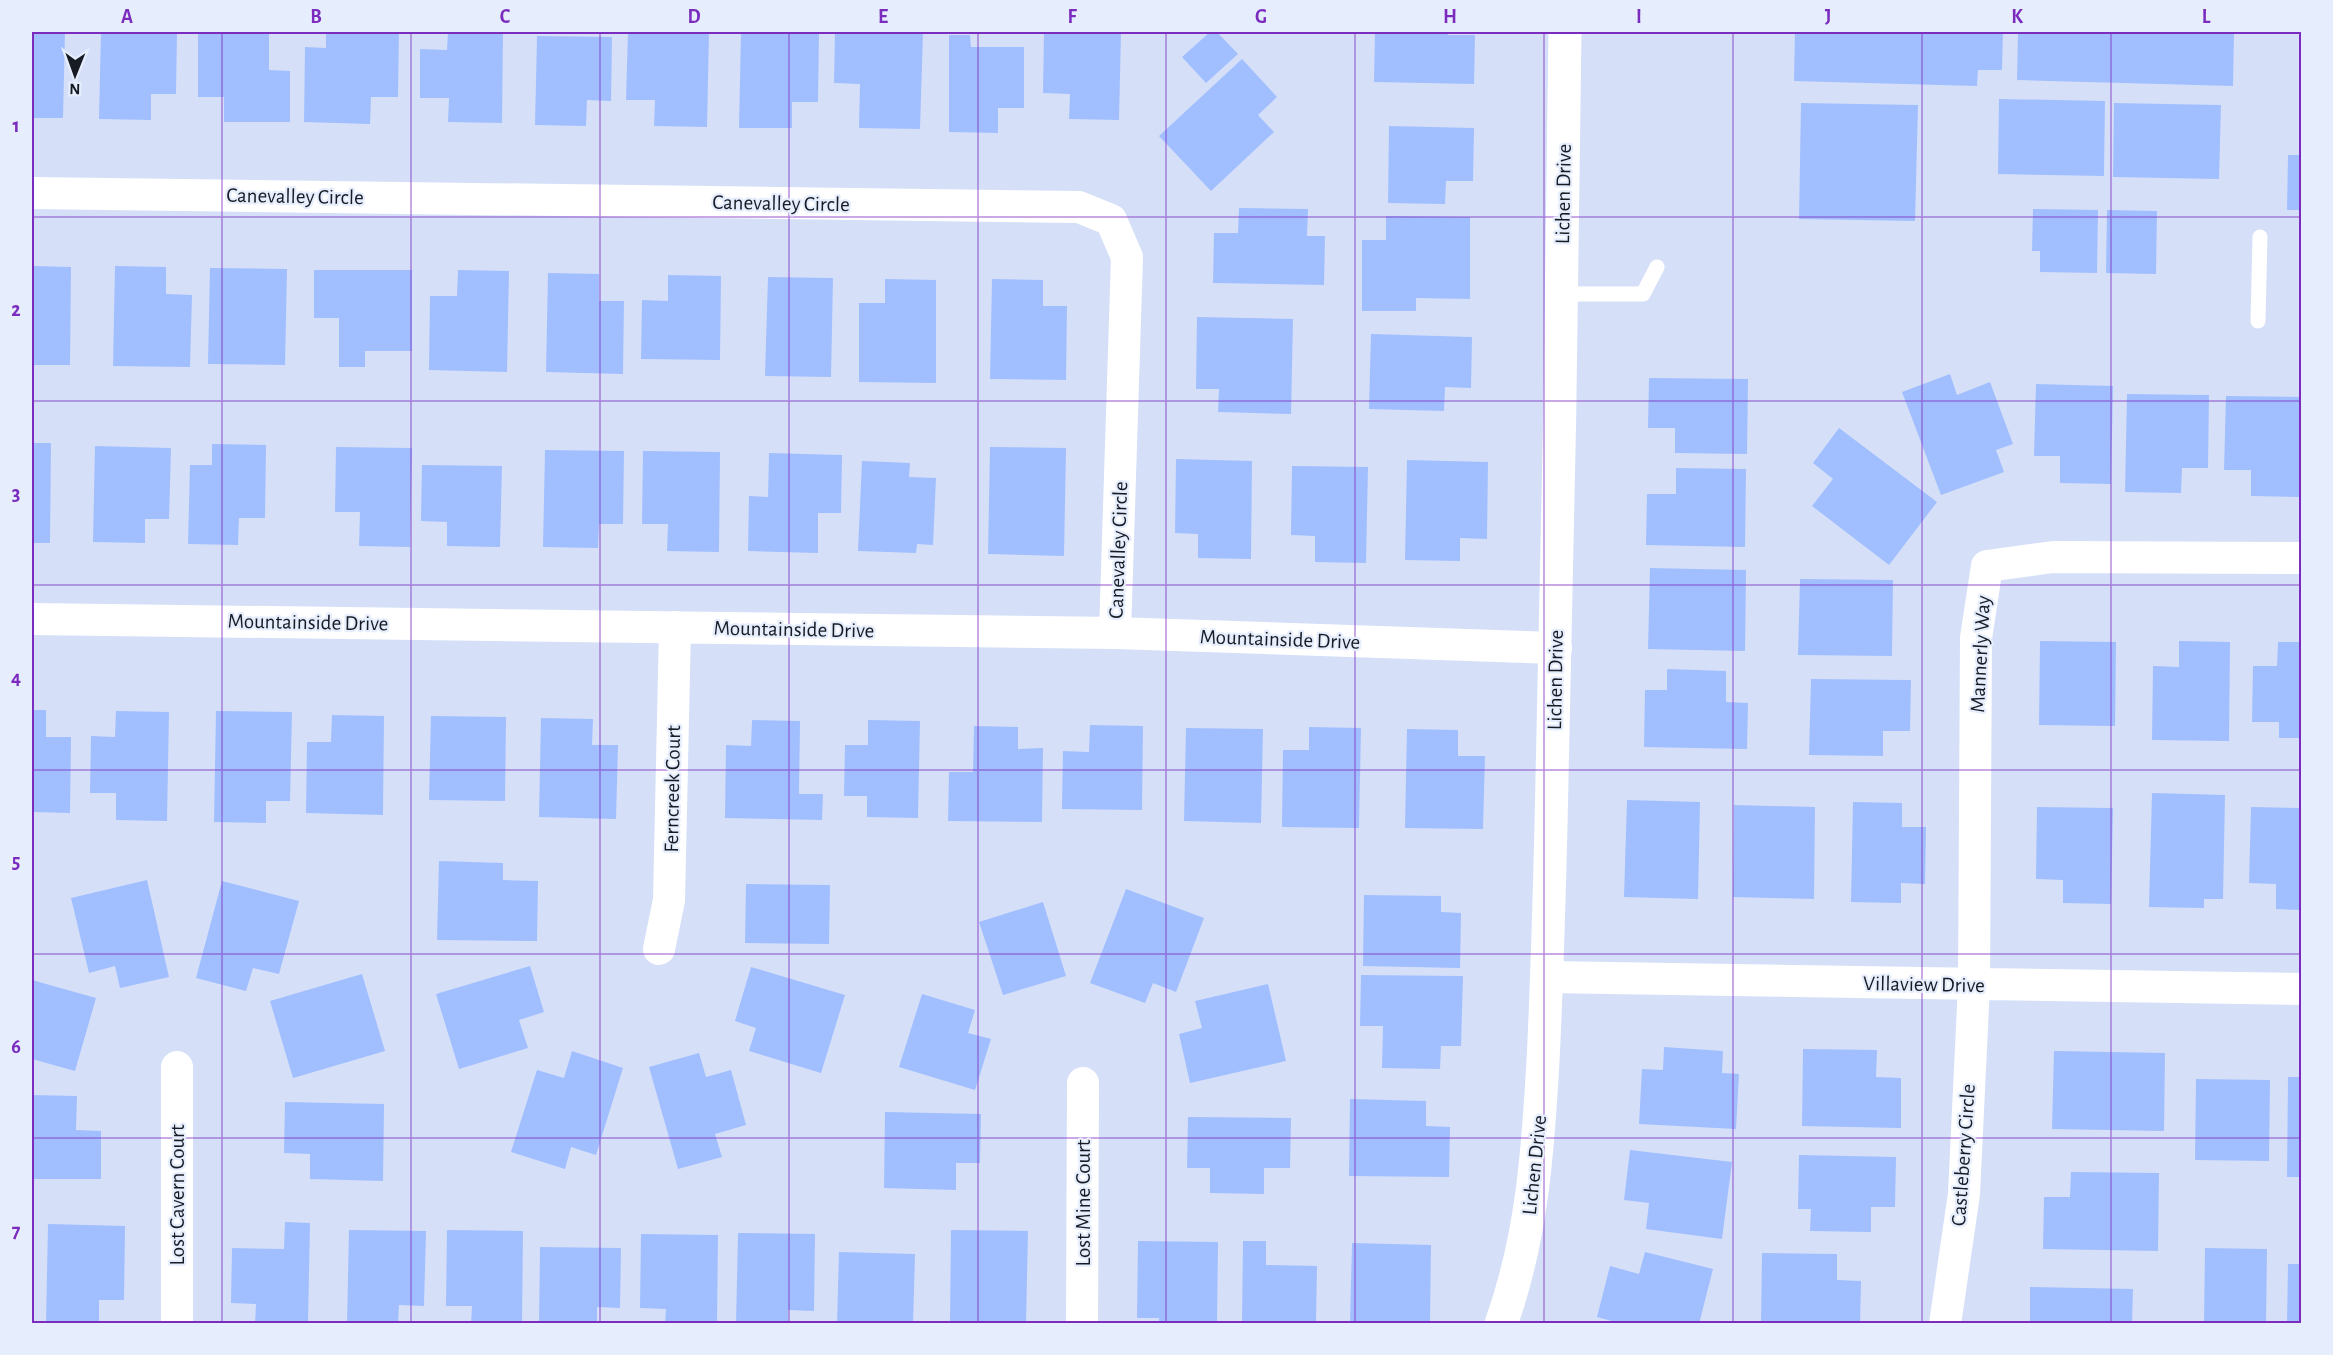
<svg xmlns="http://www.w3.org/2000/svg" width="2333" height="1355" viewBox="0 0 2333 1355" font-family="'Alegreya Sans',sans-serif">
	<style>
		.building { fill: #a1beff }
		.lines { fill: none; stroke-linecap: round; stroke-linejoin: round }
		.service { stroke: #fff; stroke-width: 15 }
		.minor { stroke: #fff; stroke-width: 32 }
		.tertiary { stroke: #fff; stroke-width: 33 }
		.grid { fill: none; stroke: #7b2cbf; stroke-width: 1.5; stroke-opacity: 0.55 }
		.labels { text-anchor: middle; stroke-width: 4.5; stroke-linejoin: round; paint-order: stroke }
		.street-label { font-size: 21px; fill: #171b24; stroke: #e6edfc }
		.neatline { fill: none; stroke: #7b2cbf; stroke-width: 2 }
		.grid-label { font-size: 20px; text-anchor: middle; font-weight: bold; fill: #7b2cbf }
	</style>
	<rect width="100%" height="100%" fill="#d5e0f8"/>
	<!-- building -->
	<path class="building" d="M 32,32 L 65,32 L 63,118 L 32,118 Z
		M 101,32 L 177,32 L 176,94 L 151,94 L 151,120 L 99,119 Z
		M 326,32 L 399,32 L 398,97 L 371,97 L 370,124 L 304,122 L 305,47 L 326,48 Z
		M 448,32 L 503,32 L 502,123 L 448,122 L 449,98 L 420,98 L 420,49 L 447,50 Z
		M 628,32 L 709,32 L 707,127 L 654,126 L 655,100 L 626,100 Z
		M 741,32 L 819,32 L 818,102 L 792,102 L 792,128 L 739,128 Z
		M 835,32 L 923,32 L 920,129 L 859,128 L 860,84 L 834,83 Z
		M 1044,32 L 1121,32 L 1119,120 L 1069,119 L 1070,94 L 1043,93 Z
		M 1210,32 L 1217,32 L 1238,54 L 1206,83 L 1182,57 Z
		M 1375,32 L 1448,32 L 1448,35 L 1475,35 L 1474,84 L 1374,82 Z
		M 1795,32 L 2003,32 L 2002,70 L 1978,70 L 1977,86 L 1794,81 Z
		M 2018,32 L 2234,32 L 2233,86 L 2017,80 Z
		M 198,33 L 269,33 L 269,70 L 290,71 L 290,122 L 224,122 L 224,97 L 198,97 Z
		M 949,35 L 970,35 L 971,47 L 1024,47 L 1024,108 L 998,108 L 998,133 L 949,132 Z
		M 537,36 L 612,37 L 611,101 L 587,100 L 586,126 L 535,125 Z
		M 1242,59 L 1277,97 L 1258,115 L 1274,132 L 1211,191 L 1159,136 Z
		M 1999,99 L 2105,101 L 2104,176 L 1998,174 Z
		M 1801,103 L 1918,105 L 1915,221 L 1799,219 Z
		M 2114,103 L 2221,105 L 2219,179 L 2113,177 Z
		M 1389,126 L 1474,128 L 1473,181 L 1446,181 L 1445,204 L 1388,203 Z
		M 2288,155 L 2302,155 L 2302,210 L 2287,210 Z
		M 1239,208 L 1308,209 L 1307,236 L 1325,236 L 1324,285 L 1213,283 L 1214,233 L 1238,233 Z
		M 2033,209 L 2098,210 L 2097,273 L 2040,272 L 2040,251 L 2032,251 Z
		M 2107,210 L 2157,211 L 2156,274 L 2106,273 Z
		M 1386,216 L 1470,217 L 1470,299 L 1416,298 L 1416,311 L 1362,311 L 1362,240 L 1386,240 Z
		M 32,266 L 71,267 L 70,365 L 32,365 Z
		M 115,266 L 166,267 L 166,294 L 192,295 L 190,367 L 113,366 Z
		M 210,268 L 287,269 L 285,365 L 208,364 Z
		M 314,270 L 412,270 L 412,351 L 365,351 L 365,367 L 339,367 L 339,318 L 314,318 Z
		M 458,270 L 509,271 L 507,372 L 429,370 L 430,296 L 457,296 Z
		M 548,273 L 599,274 L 599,301 L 624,301 L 623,374 L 546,372 Z
		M 668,275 L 721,276 L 720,360 L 641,359 L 642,300 L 668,301 Z
		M 768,277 L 833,278 L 831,377 L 765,376 Z
		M 885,279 L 936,280 L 936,383 L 859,382 L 859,303 L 885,303 Z
		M 992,279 L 1043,280 L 1043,306 L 1067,306 L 1066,380 L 990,379 Z
		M 1197,317 L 1293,319 L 1291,414 L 1218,412 L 1219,389 L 1196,389 Z
		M 1371,334 L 1472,337 L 1471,388 L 1445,387 L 1444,411 L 1369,409 Z
		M 1950,374 L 1957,395 L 1990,382 L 2013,444 L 1996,450 L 2004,472 L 1941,495 L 1902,392 Z
		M 1649,378 L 1748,379 L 1747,454 L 1675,453 L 1675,428 L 1648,428 Z
		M 2036,384 L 2113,386 L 2111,484 L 2060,483 L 2060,456 L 2034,456 Z
		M 2127,394 L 2209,395 L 2208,468 L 2182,468 L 2181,493 L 2125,492 Z
		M 2226,396 L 2302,397 L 2301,497 L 2251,496 L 2251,470 L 2224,470 Z
		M 1839,428 L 1937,502 L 1889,565 L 1812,506 L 1833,479 L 1813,463 Z
		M 32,443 L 51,443 L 50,543 L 32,543 Z
		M 212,444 L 266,445 L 265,518 L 239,518 L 238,545 L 188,544 L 190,465 L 212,465 Z
		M 95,446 L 171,448 L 169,519 L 145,519 L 145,543 L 93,542 Z
		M 336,447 L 412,448 L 410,547 L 359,546 L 360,512 L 335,512 Z
		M 990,447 L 1066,448 L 1064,556 L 988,554 Z
		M 545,450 L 624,451 L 623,524 L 599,524 L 598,548 L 543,547 Z
		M 643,451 L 720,452 L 719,552 L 667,551 L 668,524 L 642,524 Z
		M 769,453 L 842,455 L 841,513 L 818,513 L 818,553 L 748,551 L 749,496 L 768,497 Z
		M 1176,459 L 1252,461 L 1251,559 L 1198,558 L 1198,534 L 1175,533 Z
		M 1407,460 L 1488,462 L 1487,539 L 1460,538 L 1460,561 L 1405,560 Z
		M 862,461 L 910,463 L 909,477 L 936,478 L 933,545 L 917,544 L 916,553 L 858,551 Z
		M 422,465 L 502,466 L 500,547 L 447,546 L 447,522 L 421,521 Z
		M 1292,466 L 1368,467 L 1366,563 L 1315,562 L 1315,536 L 1291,535 Z
		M 1676,468 L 1746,469 L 1745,547 L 1646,545 L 1647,494 L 1676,494 Z
		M 1650,568 L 1746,570 L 1745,651 L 1648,649 Z
		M 1800,579 L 1893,580 L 1892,656 L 1798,655 Z
		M 2040,641 L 2116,642 L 2115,726 L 2039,725 Z
		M 2179,641 L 2230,642 L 2229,741 L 2152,740 L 2153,666 L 2179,667 Z
		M 2278,642 L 2302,642 L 2302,738 L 2279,738 L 2279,722 L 2252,722 L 2253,666 L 2277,666 Z
		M 1667,669 L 1726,671 L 1726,702 L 1748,703 L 1747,749 L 1644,747 L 1645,690 L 1667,690 Z
		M 1811,679 L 1911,680 L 1910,731 L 1883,731 L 1883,756 L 1809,755 Z
		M 32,710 L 46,710 L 46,737 L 71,737 L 70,813 L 32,812 Z
		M 116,711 L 169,712 L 167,821 L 116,820 L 116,793 L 90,793 L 91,736 L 115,737 Z
		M 216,711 L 292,712 L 290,801 L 266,801 L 266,823 L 214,822 Z
		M 332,715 L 384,716 L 383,815 L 306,813 L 307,742 L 331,742 Z
		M 431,716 L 506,717 L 505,801 L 429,800 Z
		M 541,718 L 593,719 L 592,745 L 618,745 L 616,819 L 539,817 Z
		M 752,720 L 800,721 L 799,794 L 823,794 L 822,820 L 725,818 L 726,745 L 751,746 Z
		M 868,720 L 920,721 L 918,818 L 867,817 L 867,796 L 844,796 L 845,745 L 868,745 Z
		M 1090,725 L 1143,726 L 1142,810 L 1062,809 L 1063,751 L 1089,752 Z
		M 974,726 L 1018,727 L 1018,749 L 1043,748 L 1042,822 L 948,821 L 949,772 L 973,772 Z
		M 1309,727 L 1361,728 L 1359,828 L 1282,827 L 1283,750 L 1309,750 Z
		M 1186,728 L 1263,729 L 1261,823 L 1184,821 Z
		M 1407,729 L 1458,730 L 1458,756 L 1485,756 L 1483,829 L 1405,828 Z
		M 2152,793 L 2225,795 L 2223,899 L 2204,899 L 2204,908 L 2149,907 Z
		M 1627,800 L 1700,802 L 1698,899 L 1624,897 Z
		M 1853,802 L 1902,803 L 1902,827 L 1926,827 L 1925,884 L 1901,883 L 1901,903 L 1851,902 Z
		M 1734,805 L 1815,807 L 1814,899 L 1733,897 Z
		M 2037,807 L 2113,808 L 2111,904 L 2063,903 L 2063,880 L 2036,879 Z
		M 2251,807 L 2302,808 L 2302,910 L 2276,909 L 2276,884 L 2249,883 Z
		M 439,861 L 503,863 L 503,880 L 538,881 L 537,941 L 437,940 Z
		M 147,880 L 169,977 L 120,988 L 115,966 L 89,973 L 71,898 Z
		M 222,881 L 299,901 L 279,974 L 253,968 L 246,991 L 196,978 Z
		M 746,884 L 830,885 L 829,944 L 745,943 Z
		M 1126,889 L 1204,918 L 1176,992 L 1153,983 L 1145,1003 L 1090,983 Z
		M 1364,895 L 1441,896 L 1441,912 L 1461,913 L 1460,968 L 1363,966 Z
		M 1043,902 L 1066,976 L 1003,995 L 979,922 Z
		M 530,966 L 544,1012 L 519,1020 L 528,1048 L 459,1069 L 436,994 Z
		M 751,967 L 845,995 L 821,1073 L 749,1051 L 756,1028 L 735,1021 Z
		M 362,974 L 385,1051 L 293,1078 L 270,1001 Z
		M 1361,975 L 1463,976 L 1461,1046 L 1441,1046 L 1440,1069 L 1382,1068 L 1383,1026 L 1360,1026 Z
		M 32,980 L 96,998 L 75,1071 L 32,1059 Z
		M 1268,984 L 1286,1061 L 1190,1083 L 1179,1034 L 1202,1028 L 1195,1001 Z
		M 922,994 L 975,1010 L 968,1033 L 991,1039 L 975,1090 L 899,1067 Z
		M 1664,1047 L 1723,1051 L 1722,1073 L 1739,1074 L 1736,1129 L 1639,1124 L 1642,1069 L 1663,1070 Z
		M 1803,1049 L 1877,1050 L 1876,1077 L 1901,1078 L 1901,1128 L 1802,1126 Z
		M 572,1051 L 623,1068 L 596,1155 L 571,1147 L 565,1169 L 511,1152 L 537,1070 L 564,1078 Z
		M 2054,1051 L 2165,1053 L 2164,1131 L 2052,1129 Z
		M 699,1053 L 706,1077 L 731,1070 L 746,1125 L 715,1134 L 722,1157 L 678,1169 L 649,1067 Z
		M 2288,1077 L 2302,1077 L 2302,1177 L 2287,1177 Z
		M 2196,1079 L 2270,1080 L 2269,1161 L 2195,1160 Z
		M 32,1095 L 77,1096 L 76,1130 L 101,1131 L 101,1179 L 32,1179 Z
		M 1350,1099 L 1426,1101 L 1426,1126 L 1450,1127 L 1449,1177 L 1349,1176 Z
		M 285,1102 L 384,1104 L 383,1181 L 310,1179 L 310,1154 L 284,1153 Z
		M 885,1112 L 981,1114 L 980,1163 L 956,1163 L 956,1190 L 884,1188 Z
		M 1188,1117 L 1291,1118 L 1290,1168 L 1264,1168 L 1264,1194 L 1210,1193 L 1210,1168 L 1187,1168 Z
		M 1630,1150 L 1732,1162 L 1722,1239 L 1646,1229 L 1649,1203 L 1624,1200 Z
		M 1799,1155 L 1896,1157 L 1895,1207 L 1871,1207 L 1871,1232 L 1810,1231 L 1811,1209 L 1798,1209 Z
		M 2071,1172 L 2159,1173 L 2158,1251 L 2043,1249 L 2044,1197 L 2070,1197 Z
		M 285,1222 L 310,1223 L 308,1324 L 255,1324 L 256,1304 L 231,1303 L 232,1248 L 284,1249 Z
		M 48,1224 L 125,1226 L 124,1300 L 99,1300 L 99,1324 L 46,1324 Z
		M 349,1230 L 426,1231 L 424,1306 L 399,1305 L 398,1324 L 347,1324 Z
		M 447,1230 L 523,1231 L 522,1324 L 471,1324 L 472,1306 L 446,1306 Z
		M 951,1230 L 1028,1231 L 1026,1324 L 950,1324 Z
		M 738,1233 L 815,1234 L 814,1311 L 788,1310 L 788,1324 L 736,1324 Z
		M 641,1234 L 718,1235 L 717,1324 L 665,1324 L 666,1309 L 640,1308 Z
		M 1138,1241 L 1218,1242 L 1217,1324 L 1159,1324 L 1159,1318 L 1137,1318 Z
		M 1243,1241 L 1266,1241 L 1266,1265 L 1317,1266 L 1316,1321 L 1242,1324 Z
		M 1352,1243 L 1431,1245 L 1430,1321 L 1350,1324 Z
		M 540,1247 L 621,1248 L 620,1308 L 597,1307 L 597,1324 L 539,1324 Z
		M 2205,1248 L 2267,1249 L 2266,1324 L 2204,1324 Z
		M 839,1252 L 915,1254 L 913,1324 L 837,1324 Z
		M 1645,1252 L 1713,1269 L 1699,1324 L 1623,1324 L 1597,1317 L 1610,1266 L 1639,1274 Z
		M 1762,1253 L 1837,1254 L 1837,1280 L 1861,1281 L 1860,1324 L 1761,1324 Z
		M 2288,1264 L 2302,1264 L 2302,1324 L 2287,1324 Z
		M 2030,1287 L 2133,1289 L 2132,1324 L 2030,1324 Z"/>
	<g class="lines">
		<!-- service -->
		<path class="service" d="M 1562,294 L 1643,294 L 1657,267
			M 2258,321 L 2260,237"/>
		<!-- minor -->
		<path class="minor" d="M 32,193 L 1079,207 L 1111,220 L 1127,257 L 1115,633
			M 32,619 L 1115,633 L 1556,648
			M 659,949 L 669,900 L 675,627
			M 1547,977 L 2302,989
			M 177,1067 L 177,1324
			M 1082,1324 L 1083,1083
			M 1945,1324 L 1964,1194 L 1974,985 L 1976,638 L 1987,566 L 2053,557 L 2302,558"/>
		<!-- tertiary -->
		<path class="tertiary" d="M 1501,1324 C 1532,1238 1538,1150 1543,1061 C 1547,983 1549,905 1551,826 C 1558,561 1562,297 1565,32"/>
	</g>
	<!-- grid -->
	<path class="grid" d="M 222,32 L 222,1324M 411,32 L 411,1324M 600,32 L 600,1324M 789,32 L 789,1324M 978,32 L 978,1324M 1166,32 L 1166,1324M 1355,32 L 1355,1324M 1544,32 L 1544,1324M 1733,32 L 1733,1324M 1922,32 L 1922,1324M 2111,32 L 2111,1324M 32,217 L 2302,217M 32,401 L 2302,401M 32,585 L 2302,585M 32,770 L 2302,770M 32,954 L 2302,954M 32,1138 L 2302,1138"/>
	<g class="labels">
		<!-- street labels -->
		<g class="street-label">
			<text transform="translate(1563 194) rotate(-89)" y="7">Lichen Drive</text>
			<text transform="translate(295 196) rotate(1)" y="7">Canevalley Circle</text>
			<text transform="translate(781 203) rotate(1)" y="7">Canevalley Circle</text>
			<text transform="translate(1118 550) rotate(-88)" y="7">Canevalley Circle</text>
			<text transform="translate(308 622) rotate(1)" y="7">Mountainside Drive</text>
			<text transform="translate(794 629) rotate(1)" y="7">Mountainside Drive</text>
			<text transform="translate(1280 639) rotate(2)" y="7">Mountainside Drive</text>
			<text transform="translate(1980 654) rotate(-87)" y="7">Mannerly Way</text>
			<text transform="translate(1555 680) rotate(-89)" y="7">Lichen Drive</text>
			<text transform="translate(672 789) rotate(-89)" y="7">Ferncreek Court</text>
			<text transform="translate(1924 984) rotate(1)" y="7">Villaview Drive</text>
			<text transform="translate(1963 1155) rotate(-86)" y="7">Castleberry Circle</text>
			<text transform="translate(1534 1165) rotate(-84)" y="7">Lichen Drive</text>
			<text transform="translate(177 1195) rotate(-90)" y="7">Lost Cavern Court</text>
			<text transform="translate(1083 1203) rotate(-90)" y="7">Lost Mine Court</text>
		</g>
	</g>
	<!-- border -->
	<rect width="2333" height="1355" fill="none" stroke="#e6edfc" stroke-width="66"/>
	<!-- north arrow -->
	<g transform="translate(75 75) rotate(181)" stroke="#e6edfc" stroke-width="4.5" paint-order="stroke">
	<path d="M0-4.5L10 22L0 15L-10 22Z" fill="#171b24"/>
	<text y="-9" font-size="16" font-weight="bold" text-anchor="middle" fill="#171b24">N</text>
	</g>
	<rect x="33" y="33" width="2267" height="1289" class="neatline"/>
	<g class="grid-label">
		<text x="127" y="23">A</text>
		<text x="316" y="23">B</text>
		<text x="505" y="23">C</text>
		<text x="694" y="23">D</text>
		<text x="883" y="23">E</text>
		<text x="1072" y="23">F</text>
		<text x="1261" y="23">G</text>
		<text x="1450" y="23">H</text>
		<text x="1639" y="23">I</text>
		<text x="1828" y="23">J</text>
		<text x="2017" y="23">K</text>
		<text x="2206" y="23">L</text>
		<text x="16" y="132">1</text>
		<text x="16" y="316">2</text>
		<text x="16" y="500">3</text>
		<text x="16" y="684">4</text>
		<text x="16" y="868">5</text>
		<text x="16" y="1053">6</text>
		<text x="16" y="1237">7</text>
	</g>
</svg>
